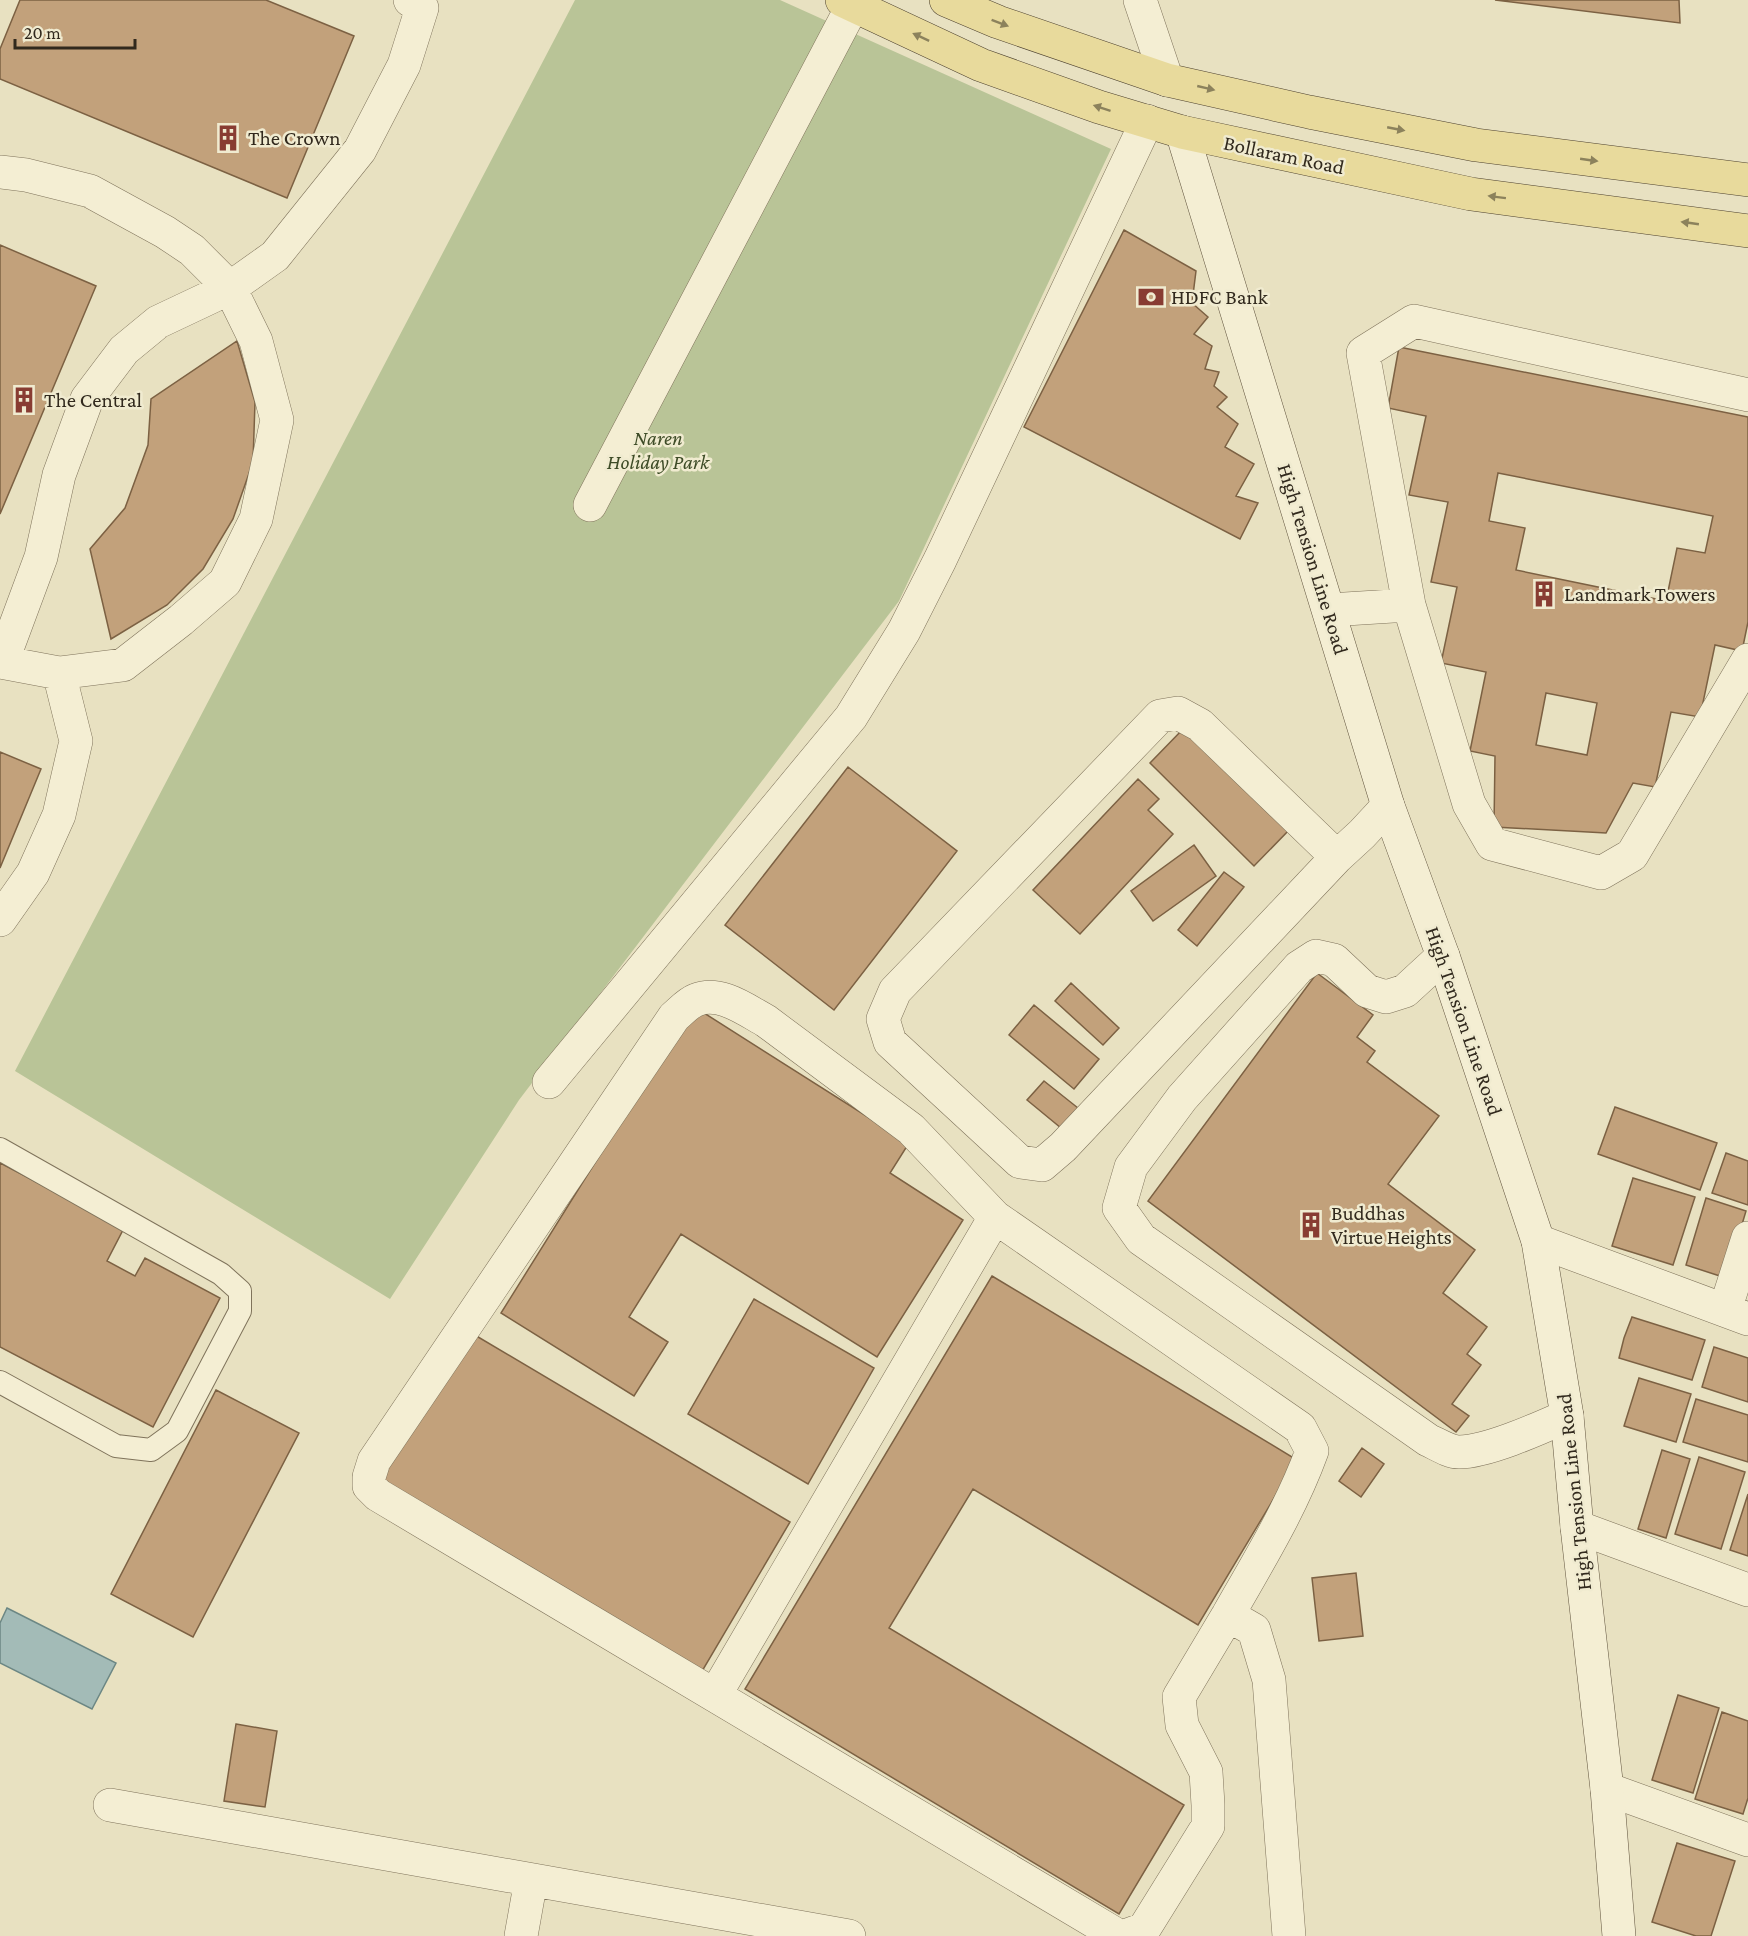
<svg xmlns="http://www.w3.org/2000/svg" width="1748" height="1936" viewBox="0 0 1748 1936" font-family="'Crimson Pro',serif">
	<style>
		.green { fill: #b9c497 }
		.water { fill: #a3bbb7; stroke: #6c8784; stroke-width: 1.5 }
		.building { fill: #c2a17b; stroke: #7c6143; stroke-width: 1.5; fill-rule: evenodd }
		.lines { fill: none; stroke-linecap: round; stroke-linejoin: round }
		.service-casing { stroke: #7f735b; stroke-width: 24 }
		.minor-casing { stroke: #7f735b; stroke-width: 34 }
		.tertiary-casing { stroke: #7f735b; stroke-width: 34 }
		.secondary-casing { stroke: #61543e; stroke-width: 34 }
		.primary-casing { stroke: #4d412f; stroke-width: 34 }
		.service { stroke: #f4eed3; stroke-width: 22 }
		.minor { stroke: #f4eed3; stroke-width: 33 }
		.tertiary { stroke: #f4eed3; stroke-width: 33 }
		.secondary { stroke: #f4eed3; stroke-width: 33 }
		.primary { stroke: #e8da9c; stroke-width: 33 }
		.oneway { fill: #8c825c }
		.labels { text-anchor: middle; stroke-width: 5; stroke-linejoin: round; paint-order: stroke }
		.poi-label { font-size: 21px; fill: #31291d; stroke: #f0ebd0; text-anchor: start }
		.street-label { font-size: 21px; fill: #31291d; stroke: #f0ebd0 }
		.park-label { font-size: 21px; font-style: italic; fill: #3d4b26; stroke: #f0ebd0 }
	</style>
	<rect width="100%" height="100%" fill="#e8e1c1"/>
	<!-- green -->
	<path class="green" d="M 575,0 L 780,0 L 1111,149 L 899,601 L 519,1100 L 390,1299 L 15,1071 Z"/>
	<!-- water -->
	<path class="water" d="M 7,1608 L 116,1663 L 92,1709 L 0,1663 L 0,1623 Z"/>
	<!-- building -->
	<path class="building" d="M 20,0 L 266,0 L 354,36 L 287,198 L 0,79 L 0,49 Z
		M 1495,0 L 1679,0 L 1680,23 Z
		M 1124,230 L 1196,271 L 1192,303 L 1208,317 L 1194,334 L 1212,346 L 1205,369 L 1219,372 L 1214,386 L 1227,397 L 1217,407 L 1238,424 L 1225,447 L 1254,464 L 1236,496 L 1258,503 L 1240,539 L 1024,427 Z
		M 0,245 L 96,286 L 0,514 Z
		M 237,341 L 255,402 L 253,462 L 233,519 L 203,569 L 167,605 L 111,639 L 90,549 L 125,508 L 148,445 L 151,399 Z
		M 1399,347 L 1748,417 L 1748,622 L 1742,651 L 1715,645 L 1700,717 L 1671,712 L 1655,787 L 1633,783 L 1606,833 L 1494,827 L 1495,756 L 1470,751 L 1486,672 L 1441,663 L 1457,587 L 1431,582 L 1448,502 L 1409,495 L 1426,416 L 1388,408 ZM 1498,473 L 1713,516 L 1705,553 L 1677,548 L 1666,601 L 1516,570 L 1525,528 L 1489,521 ZM 1546,693 L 1597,703 L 1587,755 L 1536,745 Z
		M 1183,729 L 1290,829 L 1254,866 L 1150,763 Z
		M 0,752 L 41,769 L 0,868 Z
		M 848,767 L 957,851 L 834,1010 L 725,925 Z
		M 1138,779 L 1159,799 L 1148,810 L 1173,834 L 1080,934 L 1033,890 Z
		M 1194,845 L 1216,876 L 1153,921 L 1131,891 Z
		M 1224,872 L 1244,887 L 1197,946 L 1178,930 Z
		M 1317,973 L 1373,1015 L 1357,1037 L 1375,1051 L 1367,1062 L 1439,1116 L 1388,1184 L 1475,1250 L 1443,1293 L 1487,1327 L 1467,1354 L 1481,1365 L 1452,1404 L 1469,1416 L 1456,1432 L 1148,1201 Z
		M 1071,983 L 1119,1028 L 1103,1045 L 1055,1001 Z
		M 1034,1005 L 1099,1059 L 1074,1089 L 1009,1035 Z
		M 693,1006 L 909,1143 L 890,1173 L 963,1220 L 877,1357 L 681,1234 L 629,1317 L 668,1342 L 634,1396 L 501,1313 Z
		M 1044,1081 L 1078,1108 L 1061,1128 L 1027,1100 Z
		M 1615,1107 L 1717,1143 L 1700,1190 L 1598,1154 Z
		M 1726,1153 L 1748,1161 L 1748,1205 L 1712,1193 Z
		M 0,1163 L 124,1228 L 107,1261 L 135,1276 L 145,1258 L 220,1298 L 153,1427 L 0,1347 Z
		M 1633,1178 L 1695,1197 L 1673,1265 L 1612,1246 Z
		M 1706,1198 L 1746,1211 L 1726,1278 L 1686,1265 Z
		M 992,1276 L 1297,1460 L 1198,1625 L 973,1489 L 889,1628 L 1184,1805 L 1119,1914 L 745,1689 Z
		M 754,1299 L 874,1368 L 808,1484 L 688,1414 Z
		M 1632,1317 L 1705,1340 L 1692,1380 L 1619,1358 L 1624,1338 Z
		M 468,1331 L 790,1522 L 701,1673 L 379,1482 Z
		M 1714,1347 L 1748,1358 L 1748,1402 L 1702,1387 Z
		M 1639,1378 L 1691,1394 L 1676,1442 L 1624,1426 Z
		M 216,1390 L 299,1433 L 193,1637 L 111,1594 Z
		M 1696,1399 L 1748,1415 L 1748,1462 L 1683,1442 Z
		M 1362,1448 L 1384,1464 L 1361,1497 L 1339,1481 Z
		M 1662,1450 L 1690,1459 L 1666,1538 L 1638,1529 Z
		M 1699,1457 L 1745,1472 L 1721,1549 L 1675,1534 Z
		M 1748,1494 L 1748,1556 L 1730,1550 Z
		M 1356,1573 L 1363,1636 L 1319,1641 L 1312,1578 Z
		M 1678,1695 L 1719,1708 L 1693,1793 L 1652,1780 Z
		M 1722,1712 L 1748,1721 L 1748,1798 L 1743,1814 L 1695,1799 Z
		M 236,1724 L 277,1731 L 265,1807 L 224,1801 Z
		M 1677,1843 L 1735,1861 L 1711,1936 L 1696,1936 L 1652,1922 Z"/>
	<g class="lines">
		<!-- service casing -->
		<g class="service-casing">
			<path id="service" d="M 0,1149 L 221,1274 L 240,1291 L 240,1311 L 177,1431 L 151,1450 L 116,1446 L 0,1382"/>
		</g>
		<!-- minor casing -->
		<g class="minor-casing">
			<path id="minor" d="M 0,172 L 26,175 L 90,191 L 165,232 L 192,250 L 230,288 L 256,341 L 277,420 L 256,519 L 225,582 L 181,620 L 123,665 L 59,673 L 0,662
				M 1748,395 L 1414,321 L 1363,353 L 1409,605 L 1469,804 L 1492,844 L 1601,873 L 1632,855 L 1748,660
				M 590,505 L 853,5
				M 1329,610 L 1409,605
				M 2,662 L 41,557 L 59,475 L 87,399 L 124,350 L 158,322 L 230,288 L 275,256 L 360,150 L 404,65 L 422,8 L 410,0
				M 1337,857 L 1200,725 L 1178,713 L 1160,716 L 895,991 L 883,1019 L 890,1042 L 1020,1162 L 1042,1165 L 1063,1147 L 1337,857 L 1362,834 L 1388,806
				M 0,920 L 33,873 L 59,815 L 76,741 L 59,673
				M 1443,956 L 1405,991 L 1386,997 L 1367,991 L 1334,960 L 1316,956 L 1299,967 L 1182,1098 L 1131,1167 L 1119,1208 L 1141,1239 L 1428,1440 C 1437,1444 1449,1452 1459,1452 C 1487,1452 1540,1428 1567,1416
				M 549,1082 L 851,717 L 904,631 L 940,560 L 1147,121
				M 1538,1241 L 1748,1319
				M 1725,1310 L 1748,1238
				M 1577,1527 L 1748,1590
				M 1228,1615 L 1179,1697 L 1182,1725 L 1206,1772 L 1208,1805 L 1208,1826 L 1144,1929 L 1125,1936 L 1117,1935 L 378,1495 L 369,1486 L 369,1477 L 374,1461 L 674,1017 C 680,1012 688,1003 696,1000 C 720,990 746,1010 766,1021 L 911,1129 L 995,1217 L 1300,1428 L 1312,1451 C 1291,1509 1258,1562 1228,1615 L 1254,1630 L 1269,1680 L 1289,1936
				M 715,1695 L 995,1217
				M 1607,1789 L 1748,1840
				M 110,1805 L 849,1936
				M 521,1936 L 531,1880"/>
		</g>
		<!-- tertiary casing -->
		<g class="tertiary-casing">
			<path id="tertiary" d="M 1140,0 L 1167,80"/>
		</g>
		<!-- secondary casing -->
		<g class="secondary-casing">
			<path id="secondary" d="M 1182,132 L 1388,806 L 1443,956 L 1538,1241 L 1567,1416 L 1577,1527 L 1607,1789 L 1619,1936"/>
		</g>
		<!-- primary casing -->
		<g class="primary-casing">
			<path id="primary" d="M 842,0 L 981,65 L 1099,107 L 1182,132 L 1471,194 L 1748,231
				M 946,0 L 998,22 L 1167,80 L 1309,112 L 1476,145 L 1748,180"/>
		</g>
		<!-- service -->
		<use href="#service" class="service"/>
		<!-- minor -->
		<use href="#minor" class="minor"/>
		<!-- tertiary -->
		<use href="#tertiary" class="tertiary"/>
		<!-- secondary -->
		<use href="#secondary" class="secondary"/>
		<!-- primary -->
		<use href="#primary" class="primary"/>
	</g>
	<!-- one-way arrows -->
	<defs><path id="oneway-solid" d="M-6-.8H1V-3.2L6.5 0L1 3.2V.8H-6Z" transform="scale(1.5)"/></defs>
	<g class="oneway">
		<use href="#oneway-solid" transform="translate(1000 23) rotate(21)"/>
		<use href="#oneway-solid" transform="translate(921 37) rotate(-155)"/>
		<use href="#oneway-solid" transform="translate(1206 88) rotate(13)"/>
		<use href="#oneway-solid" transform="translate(1102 108) rotate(-162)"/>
		<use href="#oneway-solid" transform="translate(1396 129) rotate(11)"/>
		<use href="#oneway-solid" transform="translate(1589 160) rotate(8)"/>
		<use href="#oneway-solid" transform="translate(1497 197) rotate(-173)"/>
		<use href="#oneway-solid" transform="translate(1690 223) rotate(-172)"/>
	</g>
	<!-- icons -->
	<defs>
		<g id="building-bare" transform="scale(2.07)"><path d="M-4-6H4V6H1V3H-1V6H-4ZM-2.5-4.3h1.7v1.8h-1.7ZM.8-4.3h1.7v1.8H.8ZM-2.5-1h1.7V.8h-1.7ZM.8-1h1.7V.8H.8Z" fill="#883c32" stroke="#f0ebd0" stroke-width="2.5" paint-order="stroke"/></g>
		<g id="bank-bare" transform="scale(2.07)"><path d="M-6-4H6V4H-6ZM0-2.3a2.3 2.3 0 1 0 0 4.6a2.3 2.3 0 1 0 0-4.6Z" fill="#883c32" stroke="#f0ebd0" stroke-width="2.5" paint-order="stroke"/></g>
	</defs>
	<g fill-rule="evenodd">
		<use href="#building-bare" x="228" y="138"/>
		<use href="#bank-bare" x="1151" y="297"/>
		<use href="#building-bare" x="24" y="400"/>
		<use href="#building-bare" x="1544" y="594"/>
		<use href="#building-bare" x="1311" y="1225"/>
	</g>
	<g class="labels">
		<!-- poi labels -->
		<g class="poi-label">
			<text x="248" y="145">The Crown</text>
			<text x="1171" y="304">HDFC Bank</text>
			<text x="44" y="407">The Central</text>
			<text x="1564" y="601">Landmark Towers</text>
			<text x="1331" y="1220">Buddhas<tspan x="1331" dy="24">Virtue Heights</tspan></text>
		</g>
		<!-- street labels -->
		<g class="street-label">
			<text transform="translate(1284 155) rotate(12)" y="7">Bollaram Road</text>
			<text transform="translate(1313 559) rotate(73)" y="7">High Tension Line Road</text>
			<text transform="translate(1464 1021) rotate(71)" y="7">High Tension Line Road</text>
			<text transform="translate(1574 1492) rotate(-96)" y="7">High Tension Line Road</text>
		</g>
		<!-- park labels -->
		<g class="park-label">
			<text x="658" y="445">Naren<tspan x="658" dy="24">Holiday Park</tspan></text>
		</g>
	</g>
	<!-- scale -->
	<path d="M15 39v9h120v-9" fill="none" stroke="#31291d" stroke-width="3"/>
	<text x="24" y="39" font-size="18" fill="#31291d" stroke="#f0ebd0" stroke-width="4.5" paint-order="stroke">20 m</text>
</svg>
